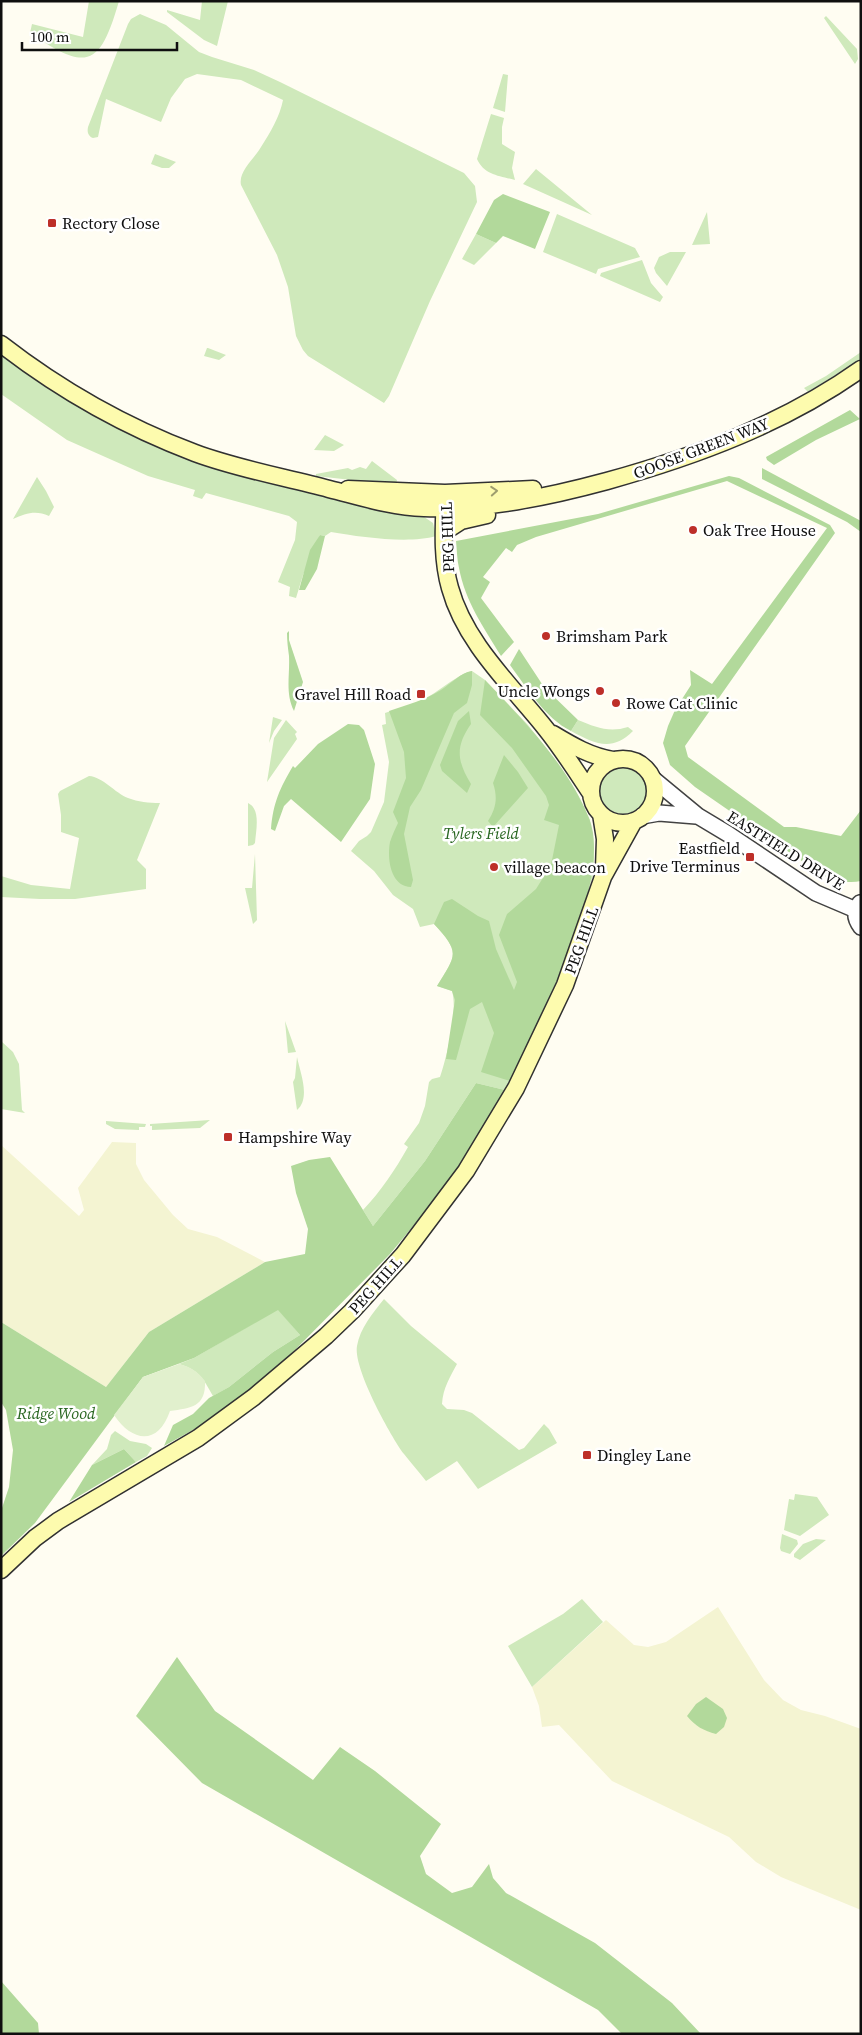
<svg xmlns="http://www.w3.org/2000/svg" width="862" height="2035" viewBox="0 0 862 2035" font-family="'Source Serif 4',serif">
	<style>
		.farmland { fill: #f4f4d2 }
		.green { fill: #cfe9bb }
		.forest { fill: #b2d99b }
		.pitch { fill: #e1f0cd }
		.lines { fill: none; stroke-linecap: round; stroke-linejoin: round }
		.tertiary-casing { stroke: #424242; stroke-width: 18 }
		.secondary-casing { stroke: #313131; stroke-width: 19 }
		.tertiary { stroke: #fff; stroke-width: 15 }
		.secondary { stroke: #fdfbae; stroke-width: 16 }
		.oneway { stroke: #9e9d6e }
		.poi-dot { fill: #bd2f29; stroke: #fff; stroke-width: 2 }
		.labels { text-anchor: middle; stroke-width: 5; stroke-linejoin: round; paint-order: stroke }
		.poi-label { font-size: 16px; fill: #0f0f0f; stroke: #fff; text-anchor: start }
		.street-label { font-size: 16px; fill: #0f0f0f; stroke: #fff }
		.park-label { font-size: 16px; font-style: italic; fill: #286620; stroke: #fff }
	</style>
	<rect width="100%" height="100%" fill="#fffdf2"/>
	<!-- farmland -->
	<path class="farmland" d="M 112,1142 L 136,1143 L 136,1164 L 144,1180 L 173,1215 L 188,1229 L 217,1237 L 265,1262 L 149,1332 L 106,1387 L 1,1322 L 1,1145 L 79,1216 L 84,1210 L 78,1188 Z
		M 718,1607 L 764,1680 L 783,1700 L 801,1710 L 825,1716 L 861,1729 L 861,1910 L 781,1877 L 756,1862 L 729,1837 L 612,1781 L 559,1725 L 542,1727 L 539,1706 L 532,1687 L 606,1620 L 634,1645 L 648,1647 L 666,1642 Z"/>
	<!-- green -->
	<path class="green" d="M 89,1 L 119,1 C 100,67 87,72 30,33 L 32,24 L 83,37 Z
		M 202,1 L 228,1 L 217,46 L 204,40 L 167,12 L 167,10 L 200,20 Z
		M 140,14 L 166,25 L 199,52 L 212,57 L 254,70 L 280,82 L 464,173 L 475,186 L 477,202 L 430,301 L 389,396 L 384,403 L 308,356 L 303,350 L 296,336 L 288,287 L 277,255 L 241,185 C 238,171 255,158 261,147 C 270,133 280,116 283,100 L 241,80 L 197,74 L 185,79 L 171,98 L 161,122 L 106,99 L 98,137 L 93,138 C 88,136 87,132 88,127 L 128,24 L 131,19 Z
		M 826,16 L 857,49 L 858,59 L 855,64 L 824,18 Z
		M 503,74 L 508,75 L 505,112 L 493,108 Z
		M 491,114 L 504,118 L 502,127 L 502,144 L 515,152 L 512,168 L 515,180 C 500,176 484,175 477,159 Z
		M 155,154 L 176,162 L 169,168 L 162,168 L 151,164 Z
		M 536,169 L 592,215 L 523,184 Z
		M 707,212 L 710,244 L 692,245 Z
		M 557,214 L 635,248 L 640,257 L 598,269 L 596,274 L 543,252 Z
		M 476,234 L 496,243 L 474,265 L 462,259 Z
		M 670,252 L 686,252 L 667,286 L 656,273 L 654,268 L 659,257 Z
		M 642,260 L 651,283 L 663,297 L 660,302 L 600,276 L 601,273 Z
		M 207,348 L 208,348 L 226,355 L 219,360 L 204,356 Z
		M 1,352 C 43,380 84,412 129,434 C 220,478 319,495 417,512 L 433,523 L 436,536 C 409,544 360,537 331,532 L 325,536 L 320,535 L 303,575 L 296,598 L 289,596 L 290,587 L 278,582 L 295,540 L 297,522 L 289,516 L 206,493 L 202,499 L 193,496 L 195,490 L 148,476 L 67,440 L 1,394 Z
		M 861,352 L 861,359 L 808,392 L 804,388 L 826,376 Z
		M 325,435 L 344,445 L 334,451 L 314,450 Z
		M 372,461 L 397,480 L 396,485 L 316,476 L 316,474 L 348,468 L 352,470 L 360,467 L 366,469 Z
		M 37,477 L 46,491 L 54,507 L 49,516 C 36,510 26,513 13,519 Z
		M 472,671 L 485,680 L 528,725 L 554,758 L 574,790 L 590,820 L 594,847 L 594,873 L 558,980 L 505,1090 L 476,1083 L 425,1161 L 373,1226 L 363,1210 C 381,1191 395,1170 408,1147 L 404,1144 L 419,1123 L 425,1106 L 429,1082 L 432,1079 L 440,1077 C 447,1056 458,1011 452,991 L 437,986 C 456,955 461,953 434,924 L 420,927 L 413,909 L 393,895 L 374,871 L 351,851 L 359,841 L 367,836 L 371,832 L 384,802 L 389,762 L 382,725 L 386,724 L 385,713 C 397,709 410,706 422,700 C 438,693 457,674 472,671 Z
		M 273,717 L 282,720 L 274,731 L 269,743 Z
		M 286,720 L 297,732 L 295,734 L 297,739 L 267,782 L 274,738 Z
		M 578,720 C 595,727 609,733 628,727 L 633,731 C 612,752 595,744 571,731 Z
		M599 790a24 24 0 1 1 48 0a24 24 0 1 1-48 0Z
		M 89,776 C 103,777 115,793 128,798 C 138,802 149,803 160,803 L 137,860 L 146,869 L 146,889 L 75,899 L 40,899 L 1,897 L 1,876 L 31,885 L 70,889 L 79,838 L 61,832 L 61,815 L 58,794 L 60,791 Z
		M 248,803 C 261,809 256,830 255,843 L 253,845 L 248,846 Z
		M 255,854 L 257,920 L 253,924 L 245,888 L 252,888 Z
		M 285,1021 L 296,1052 L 288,1053 Z
		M 1,1041 L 13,1052 L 19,1064 L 22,1110 L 25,1113 L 1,1109 Z
		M 297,1057 C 300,1072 311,1098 297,1110 L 293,1082 L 295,1078 Z
		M 210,1120 L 200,1128 L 152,1130 L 152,1126 L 150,1126 L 150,1124 Z
		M 106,1121 L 146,1124 L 145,1127 L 139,1127 L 139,1130 L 115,1129 L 106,1124 Z
		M 384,1299 L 411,1326 L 457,1364 C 450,1377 443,1388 442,1404 L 447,1409 L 464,1410 L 472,1413 L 519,1450 L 524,1448 L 544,1424 L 549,1429 L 557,1443 L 478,1489 L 457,1461 L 426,1481 C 419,1472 411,1463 404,1454 C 390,1435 353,1368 357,1346 C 360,1328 373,1313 384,1299 Z
		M 278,1309 L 300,1335 L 273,1352 L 229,1387 L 213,1396 C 203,1378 199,1370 179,1364 L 194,1358 Z
		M 115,1431 L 130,1441 L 146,1444 L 152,1448 L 147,1456 L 136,1462 L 124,1449 L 92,1465 L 107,1449 L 111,1435 Z
		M 795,1494 L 817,1497 L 829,1515 L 800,1536 L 784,1530 L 789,1499 L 794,1500 Z
		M 782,1534 L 797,1540 L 798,1544 L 790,1554 L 781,1551 L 780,1548 Z
		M 816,1539 L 826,1540 L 800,1560 L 794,1557 L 794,1554 L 803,1544 Z
		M 582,1599 L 603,1622 L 532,1687 L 508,1646 L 563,1614 Z"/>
	<!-- forest -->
	<path class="forest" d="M 503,194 L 550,212 L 535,249 L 503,236 L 496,243 L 476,234 L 494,200 Z
		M 850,410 L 860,419 L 816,440 L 774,465 L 767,460 L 766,457 Z
		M 762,468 L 861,521 L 861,532 L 847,522 L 762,479 Z
		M 729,476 L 739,478 L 830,525 L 835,533 L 685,746 L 688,757 L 784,827 L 796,827 L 841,836 L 861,810 L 861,881 C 847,884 834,880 822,875 L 695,787 L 670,765 L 663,743 L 668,726 L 675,710 L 691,685 L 690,670 L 712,684 L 827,528 L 727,481 L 536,537 L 517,545 L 512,552 L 506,548 L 483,577 L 490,582 L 481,598 L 514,642 L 501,656 C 484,628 465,601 459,568 C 457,560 457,550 456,541 L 598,514 Z
		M 320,535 L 325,536 L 317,569 L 305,590 L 299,590 L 310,550 Z
		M 289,631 L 289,640 L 303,682 L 294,711 C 285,693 290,676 289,656 C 288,649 287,641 287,633 Z
		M 519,649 L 544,687 L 578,720 L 571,731 C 545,718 527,688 510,665 Z
		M 472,671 L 472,685 L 467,703 L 454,713 L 421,790 L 410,807 L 404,834 L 413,880 L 411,887 C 390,886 387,858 390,842 C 392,836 395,829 398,823 L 393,812 L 406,778 L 404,752 L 389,711 C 407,705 425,700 441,690 C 452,683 460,673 472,671 Z
		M 485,680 C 524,721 567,764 589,818 C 614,879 539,1023 510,1081 L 481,1072 L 494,1033 L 482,1002 L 470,1009 L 456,1060 L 446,1059 L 455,1000 L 452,991 L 437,986 C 456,955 461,953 434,924 L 444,902 L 452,899 L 478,916 L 489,921 L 496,949 L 514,990 L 517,982 L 499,935 L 507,914 L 536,889 L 551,865 L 559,825 L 544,820 L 549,805 L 546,796 L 512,748 L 480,715 Z
		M 469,711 L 471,724 C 455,747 457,761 471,784 L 467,793 L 442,771 L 440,765 L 458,721 Z
		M 348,724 L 359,725 L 364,730 L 375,764 L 370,799 L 341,842 L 291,799 L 284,806 L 275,831 L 271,829 C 273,803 280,788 293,766 L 295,768 L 318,744 Z
		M 504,755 L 518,772 L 528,788 L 493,827 L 488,821 C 496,808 498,798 493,783 Z
		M 476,1083 L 505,1090 L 452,1179 L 390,1254 L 284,1361 L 239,1399 L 200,1426 L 164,1446 L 173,1425 L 193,1414 L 209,1398 L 229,1387 L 273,1352 L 300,1335 L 278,1310 L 194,1358 L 143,1377 L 35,1523 L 1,1556 L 1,1511 L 9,1487 L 13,1450 L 6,1410 L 1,1402 L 1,1322 L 106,1387 L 149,1332 L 265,1262 L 305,1254 L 308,1229 L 296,1193 L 291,1166 L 309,1160 L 330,1157 L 373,1226 L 425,1161 Z
		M 124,1449 L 136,1462 L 69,1502 L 92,1465 Z
		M 177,1657 L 215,1711 L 313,1780 L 340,1747 L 375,1771 L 441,1824 L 420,1856 L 426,1874 L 452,1893 L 472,1887 L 489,1864 L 493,1878 L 506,1893 L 595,1943 L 672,2003 L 701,2034 L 622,2034 L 598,2010 L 202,1783 L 136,1716 Z
		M 706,1697 L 723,1709 L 727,1718 L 724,1727 L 716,1734 C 704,1731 695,1726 687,1716 L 696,1704 Z
		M 1,1981 L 38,2023 L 39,2034 L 1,2034 Z"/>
	<!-- pitch -->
	<path class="pitch" d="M 179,1364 C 191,1367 197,1371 205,1381 C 206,1407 191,1408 170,1411 C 158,1446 132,1442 114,1415 L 143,1377 Z"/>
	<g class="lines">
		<!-- tertiary casing -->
		<g class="tertiary-casing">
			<path id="tertiary" d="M 652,778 L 698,816 L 728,834 L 816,893 L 856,910
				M 642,816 L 659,813 L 696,816
				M 860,903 C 854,911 855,919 861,927"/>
		</g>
		<!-- secondary casing -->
		<g class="secondary-casing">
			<path id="secondary" d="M 1,344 C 59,389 126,427 195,453 C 238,469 284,477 329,489 C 361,497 391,507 424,508 C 486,510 548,497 607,481 C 697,456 785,423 861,369
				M 348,489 L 445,493 L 533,489
				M 445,493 C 444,524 441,557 450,588 C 465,643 512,686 546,729 C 562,749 576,771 590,792
				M 444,532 L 461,521 L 487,515
				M 553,734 C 573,746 590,756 613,760
				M591 791a32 32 0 1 1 64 0a32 32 0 1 1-64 0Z
				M 601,814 L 605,839 L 604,869
				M 1,1570 L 35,1538 L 58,1521 L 198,1438 L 254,1397 L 326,1336 L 352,1311 L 403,1255 L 466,1171 L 516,1088 L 565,985 L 603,877 L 634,821"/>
		</g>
		<!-- tertiary -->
		<use href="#tertiary" class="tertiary"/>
		<!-- secondary -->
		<use href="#secondary" class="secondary"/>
	</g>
	<!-- one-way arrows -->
	<defs><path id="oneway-chevron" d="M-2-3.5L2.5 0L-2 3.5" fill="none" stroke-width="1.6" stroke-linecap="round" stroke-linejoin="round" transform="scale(1.25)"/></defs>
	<use class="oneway" href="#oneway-chevron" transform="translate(494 491) rotate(-4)"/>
	<!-- markers -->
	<g class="poi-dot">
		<rect x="47" y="218" width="10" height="10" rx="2.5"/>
		<circle cx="693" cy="530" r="5"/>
		<circle cx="546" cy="636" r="5"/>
		<circle cx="600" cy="691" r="5"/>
		<rect x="416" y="689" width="10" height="10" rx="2.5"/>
		<circle cx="616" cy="703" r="5"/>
		<rect x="745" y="852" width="10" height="10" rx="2.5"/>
		<circle cx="494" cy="867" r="5"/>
		<rect x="223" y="1132" width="10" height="10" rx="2.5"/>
		<rect x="582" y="1450" width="10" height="10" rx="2.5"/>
	</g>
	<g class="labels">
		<!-- poi labels -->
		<g class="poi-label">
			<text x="62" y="229">Rectory Close</text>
			<text x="703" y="536">Oak Tree House</text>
			<text x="556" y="642">Brimsham Park</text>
			<text x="590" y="697" text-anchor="end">Uncle Wongs</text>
			<text x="411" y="700" text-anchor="end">Gravel Hill Road</text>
			<text x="626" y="709">Rowe Cat Clinic</text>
			<text x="740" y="854" text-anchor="end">Eastfield<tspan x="740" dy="18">Drive Terminus</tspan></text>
			<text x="504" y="873">village beacon</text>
			<text x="238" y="1143">Hampshire Way</text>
			<text x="597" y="1461">Dingley Lane</text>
		</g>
		<!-- street labels -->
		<g class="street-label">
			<text transform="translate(701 448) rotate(-21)" y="6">GOOSE GREEN WAY</text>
			<text transform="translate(447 537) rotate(-92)" y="6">PEG HILL</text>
			<text transform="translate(786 850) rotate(32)" y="6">EASTFIELD DRIVE</text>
			<text transform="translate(581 940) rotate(-70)" y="6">PEG HILL</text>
			<text transform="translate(375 1285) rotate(-48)" y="6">PEG HILL</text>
		</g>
		<!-- park labels -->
		<g class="park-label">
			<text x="481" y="839">Tylers Field</text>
			<text x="56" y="1419">Ridge Wood</text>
		</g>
	</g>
	<!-- border -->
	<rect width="862" height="2035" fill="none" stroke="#0f0f0f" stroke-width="5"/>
	<!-- scale -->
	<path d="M22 42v8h155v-8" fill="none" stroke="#0f0f0f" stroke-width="2.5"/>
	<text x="30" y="42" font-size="15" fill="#0f0f0f" stroke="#ffffff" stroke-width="4" paint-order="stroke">100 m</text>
</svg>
